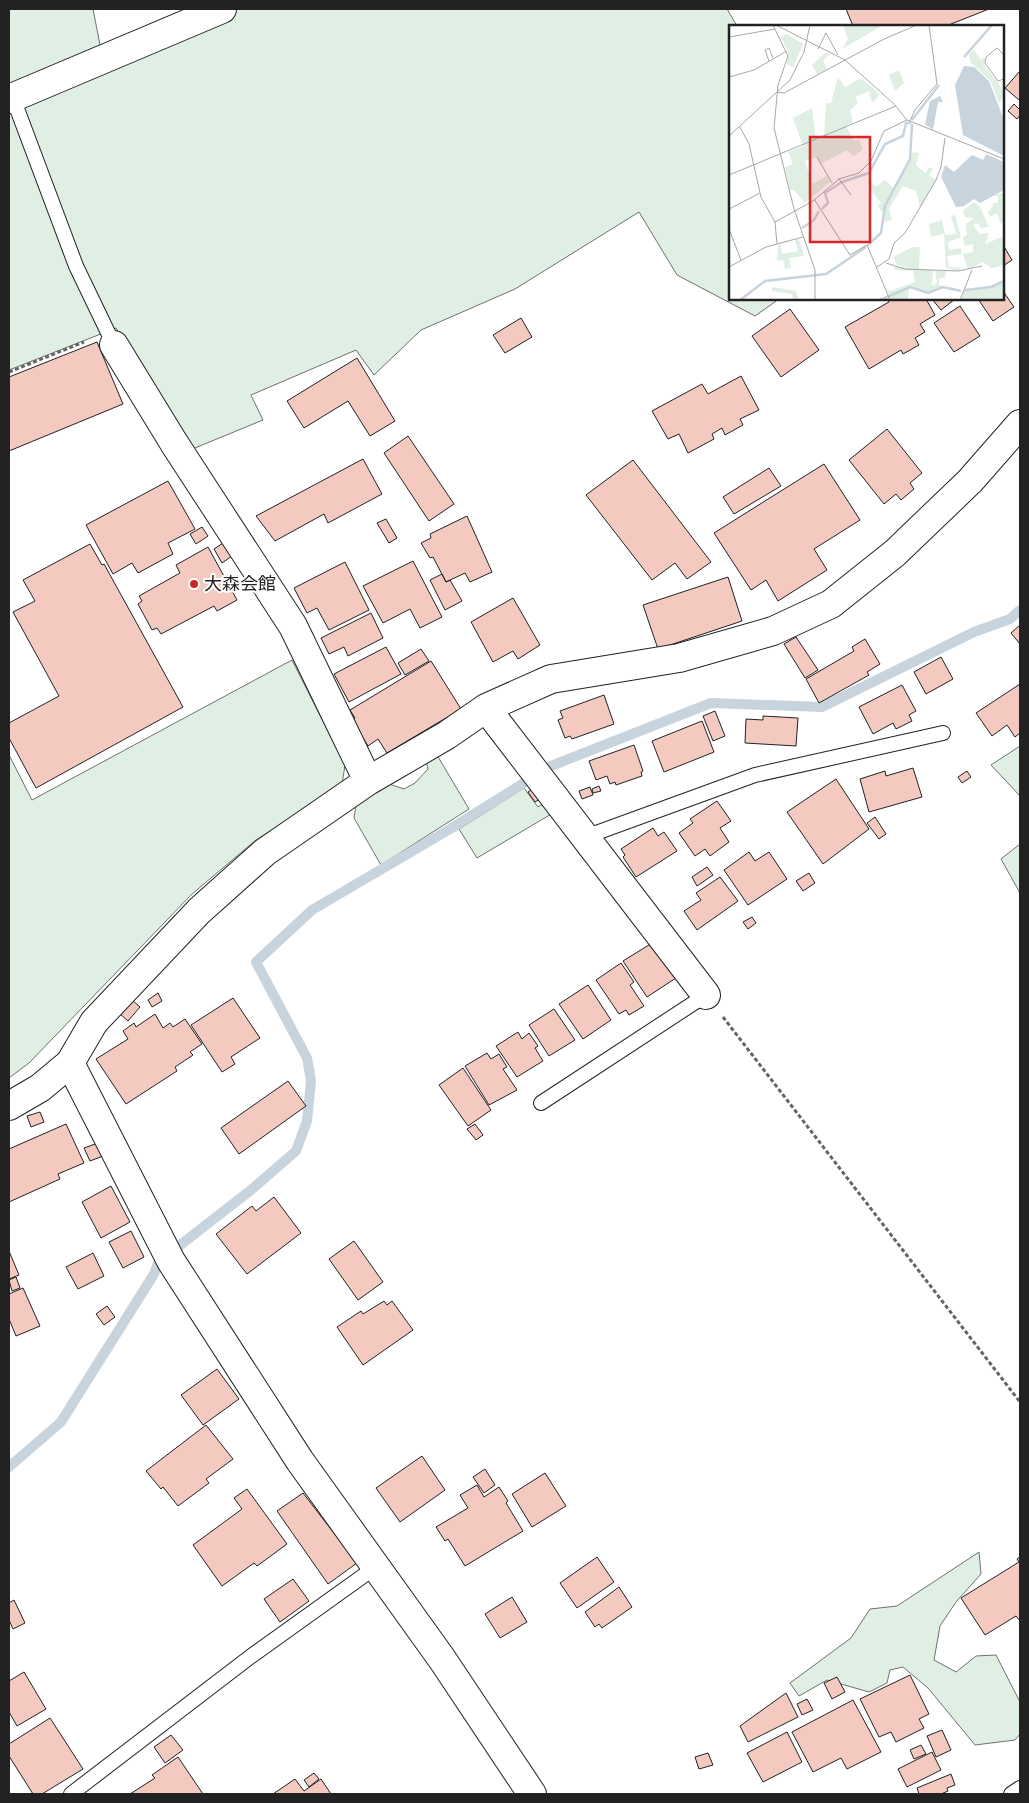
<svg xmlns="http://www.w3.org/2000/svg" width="1029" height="1803" viewBox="0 0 1029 1803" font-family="'Varela Round','Noto Sans JP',sans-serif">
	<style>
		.green { fill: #e0efe3; stroke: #6f6f6f }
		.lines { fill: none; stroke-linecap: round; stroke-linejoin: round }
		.stream { stroke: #c7d3dd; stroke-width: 10 }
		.building { fill: #f3c9c0; stroke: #222 }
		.service-casing { stroke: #222; stroke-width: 16 }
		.minor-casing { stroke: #222; stroke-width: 30 }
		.path { stroke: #646464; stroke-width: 3; stroke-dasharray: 4 2.5; stroke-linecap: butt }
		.service { stroke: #fff; stroke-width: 14 }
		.minor { stroke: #fff; stroke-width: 28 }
		.poi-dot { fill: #c62828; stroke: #fff; stroke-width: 2 }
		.labels { text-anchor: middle; stroke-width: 4; stroke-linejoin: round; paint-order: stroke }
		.poi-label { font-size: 18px; fill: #222; stroke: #fff; text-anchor: start }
		.inset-river { fill: none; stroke: #c7d3dd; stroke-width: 2.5 }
		.inset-road { fill: none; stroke: #a7a7a7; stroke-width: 1 }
		.view { fill: #d62828; fill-opacity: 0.15; stroke: #d62828; stroke-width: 2.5 }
		.inset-edge { fill: none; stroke: #222; stroke-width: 2.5 }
	</style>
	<rect width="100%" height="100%" fill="#fff"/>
	<!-- green -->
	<path class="green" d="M 9,9 L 93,9 L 102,55 L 216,9 L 727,9 L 737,26 L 730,26 L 730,299 L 779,299 L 755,316 L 677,275 L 639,212 L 515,289 L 421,330 L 374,375 L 356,350 L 251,395 L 263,420 L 190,450 L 116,328 L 9,370 Z
		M 292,660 L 345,765 L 342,785 L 256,840 L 192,894 L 29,1063 L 9,1078 L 9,755 L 32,800 Z
		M 1020,746 L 1020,796 L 991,765 Z
		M 437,755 L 469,809 L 381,865 L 354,818 L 356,805 L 389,784 L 404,789 L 415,783 L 428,769 L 426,761 Z
		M 524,788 L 538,807 L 546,802 L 553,813 L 477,858 L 459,829 Z
		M 1020,844 L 1020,893 L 1001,859 Z
		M 979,1552 L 981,1574 L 956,1602 L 940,1626 L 934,1660 L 956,1672 L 976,1656 L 996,1655 L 1020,1702 L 1020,1734 L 1015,1740 L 975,1745 L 928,1688 L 903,1667 L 890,1670 L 887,1683 L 869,1692 L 827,1680 L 799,1696 L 790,1683 L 851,1638 L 870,1609 L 897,1606 Z"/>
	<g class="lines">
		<!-- stream -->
		<path class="stream" d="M 179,1246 L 251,1190 L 296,1151 L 307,1121 L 311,1081 L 307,1058 L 256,962 L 312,910 L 450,829 L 551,766 L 711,703 L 822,707 L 974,632 L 1010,619 L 1020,610
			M 9,1467 L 61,1422 L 154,1274 L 158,1263"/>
	</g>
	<!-- building -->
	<path class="building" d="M 846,9 L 989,9 L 946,26 L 853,26 Z
		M 1020,71 L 1020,99 L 1019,100 L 1005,88 Z
		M 1014,104 L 1020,110 L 1020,115 L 1017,119 L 1008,111 Z
		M 1003,245 L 1012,260 L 1003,266 Z
		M 1003,291 L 1014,307 L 993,321 L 978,299 L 1003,299 Z
		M 888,299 L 926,299 L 935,315 L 920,324 L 925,332 L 915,338 L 919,345 L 903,354 L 901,350 L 869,369 L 845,327 L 889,302 Z
		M 932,299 L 955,299 L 941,310 Z
		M 960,306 L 980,336 L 954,352 L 934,323 Z
		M 790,309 L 819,350 L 781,377 L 752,336 Z
		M 521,318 L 532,337 L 505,353 L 493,335 Z
		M 97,342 L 123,404 L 9,451 L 9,377 Z
		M 357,358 L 395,421 L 370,436 L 348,401 L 304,428 L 287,401 Z
		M 741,376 L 759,410 L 740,419 L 743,425 L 725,435 L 722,428 L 712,434 L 714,439 L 688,453 L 679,434 L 668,439 L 652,411 L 702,384 L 708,394 Z
		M 887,429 L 922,473 L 910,483 L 914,489 L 901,500 L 896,494 L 884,504 L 849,460 Z
		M 408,436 L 454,504 L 429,521 L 384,453 Z
		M 363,459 L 382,494 L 328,523 L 324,514 L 275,541 L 256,516 Z
		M 633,460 L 711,562 L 687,579 L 675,563 L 652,580 L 586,495 Z
		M 824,464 L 860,520 L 814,549 L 827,570 L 778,601 L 766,580 L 751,590 L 714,533 Z
		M 769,468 L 781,486 L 734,514 L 723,497 Z
		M 168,481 L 195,529 L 168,543 L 173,554 L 138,573 L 132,563 L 113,574 L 86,525 Z
		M 467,516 L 492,572 L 470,582 L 465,573 L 446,582 L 433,557 L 430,558 L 421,543 L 431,538 L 430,534 Z
		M 386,519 L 397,538 L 389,543 L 377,523 Z
		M 202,527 L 208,536 L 196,544 L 190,534 Z
		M 223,543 L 232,556 L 222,563 L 214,549 Z
		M 90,544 L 102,565 L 104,564 L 183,707 L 36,788 L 9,738 L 9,723 L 59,696 L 13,612 L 35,601 L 23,580 Z
		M 208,547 L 237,600 L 217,611 L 214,606 L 161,634 L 157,628 L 152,630 L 138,604 L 142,601 L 139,596 L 180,573 L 176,565 Z
		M 413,561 L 442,617 L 420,628 L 410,609 L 383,623 L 363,586 Z
		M 345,562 L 369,610 L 329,630 L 317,608 L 307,613 L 294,588 Z
		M 442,574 L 446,582 L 450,580 L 462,601 L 445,610 L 430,580 Z
		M 728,577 L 742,621 L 658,649 L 643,605 Z
		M 513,598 L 540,645 L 518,659 L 513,651 L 493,662 L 471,622 Z
		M 371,613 L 383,638 L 348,656 L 344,647 L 329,654 L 321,638 Z
		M 1020,625 L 1020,644 L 1011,633 Z
		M 796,637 L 818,670 L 805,678 L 784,644 Z
		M 865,639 L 880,664 L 867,672 L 869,675 L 819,703 L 806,679 L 854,651 L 852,647 Z
		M 386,647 L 401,674 L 349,702 L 334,674 Z
		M 421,649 L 429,661 L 405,675 L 398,663 Z
		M 941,657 L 953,679 L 926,694 L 914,672 Z
		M 431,661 L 461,709 L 387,753 L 378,739 L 368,746 L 352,720 L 355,718 L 350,710 Z
		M 1020,684 L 1020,733 L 1015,737 L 1007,725 L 992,736 L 976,713 Z
		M 902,685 L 916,711 L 909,715 L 912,721 L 896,729 L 893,723 L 873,734 L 859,707 Z
		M 604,695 L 614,724 L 572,739 L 570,736 L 565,738 L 558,720 L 563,718 L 560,711 Z
		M 715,711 L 725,736 L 713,741 L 703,716 Z
		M 763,716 L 798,718 L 796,746 L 745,743 L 746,719 L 763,720 Z
		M 702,721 L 714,752 L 664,772 L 652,741 Z
		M 634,745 L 643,771 L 641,772 L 642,776 L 616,785 L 615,782 L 610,784 L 607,776 L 596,780 L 589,761 Z
		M 913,768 L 922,797 L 869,812 L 860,779 L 885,771 L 886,776 Z
		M 967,771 L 971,777 L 962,783 L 958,777 Z
		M 836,779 L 869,829 L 823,864 L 787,812 Z
		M 599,786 L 601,791 L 593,793 L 592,789 Z
		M 535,787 L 542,798 L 535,802 L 528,792 Z
		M 590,787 L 593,795 L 582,799 L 579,791 Z
		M 717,801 L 731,821 L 720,828 L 729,842 L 710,856 L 705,849 L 695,856 L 679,833 L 693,823 L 690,819 Z
		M 875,817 L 886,834 L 879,839 L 867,823 Z
		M 653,828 L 658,836 L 664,832 L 677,851 L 636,877 L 623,857 L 625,855 L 621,849 Z
		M 749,852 L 755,861 L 769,852 L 787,879 L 748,905 L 724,870 Z
		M 707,867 L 713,875 L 697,886 L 692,877 Z
		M 809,873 L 815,883 L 803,891 L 796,881 Z
		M 720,877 L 738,901 L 697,930 L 684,911 L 701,900 L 696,893 Z
		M 752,917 L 756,923 L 748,929 L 743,922 Z
		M 652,943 L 676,978 L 647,997 L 623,961 Z
		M 621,963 L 634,982 L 630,985 L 644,1006 L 629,1015 L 626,1010 L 619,1014 L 596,980 Z
		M 588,985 L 611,1020 L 583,1039 L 559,1004 Z
		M 158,993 L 162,1001 L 152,1007 L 148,1000 Z
		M 233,998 L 260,1038 L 231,1057 L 235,1064 L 222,1072 L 191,1025 Z
		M 132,1000 L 140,1007 L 128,1021 L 120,1014 Z
		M 554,1009 L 575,1040 L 549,1056 L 529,1025 Z
		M 155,1014 L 163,1028 L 170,1023 L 173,1027 L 185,1019 L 202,1044 L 190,1052 L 193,1055 L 175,1067 L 177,1071 L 126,1104 L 96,1059 L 128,1039 L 123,1031 L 134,1023 L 136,1027 Z
		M 518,1032 L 522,1039 L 529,1033 L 538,1046 L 535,1048 L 543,1061 L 517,1077 L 496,1046 Z
		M 487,1053 L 491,1059 L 499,1054 L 507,1067 L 503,1069 L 517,1090 L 489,1105 L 465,1066 Z
		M 463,1068 L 491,1110 L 468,1126 L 439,1085 Z
		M 288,1081 L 306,1106 L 239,1154 L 221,1128 Z
		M 40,1112 L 44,1122 L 31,1127 L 27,1116 Z
		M 66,1124 L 84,1163 L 58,1174 L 60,1179 L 9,1202 L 9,1149 Z
		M 475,1124 L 483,1135 L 476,1140 L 467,1129 Z
		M 98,1143 L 103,1156 L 90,1161 L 84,1148 Z
		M 111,1186 L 130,1222 L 101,1238 L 82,1202 Z
		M 274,1197 L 301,1233 L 247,1274 L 216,1234 L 252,1206 L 256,1211 Z
		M 131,1231 L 144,1257 L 123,1268 L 109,1242 Z
		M 354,1241 L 383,1282 L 358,1300 L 329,1259 Z
		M 9,1251 L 19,1275 L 9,1279 Z
		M 93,1253 L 104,1276 L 78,1289 L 66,1267 Z
		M 16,1277 L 20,1288 L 12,1291 L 9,1280 Z
		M 23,1288 L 40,1326 L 16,1336 L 9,1319 L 9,1294 Z
		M 384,1301 L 387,1305 L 392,1301 L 413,1330 L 363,1365 L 337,1327 L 361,1311 L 363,1314 Z
		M 107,1306 L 115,1317 L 104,1325 L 96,1314 Z
		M 217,1369 L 239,1399 L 203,1425 L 181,1395 Z
		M 206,1425 L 233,1459 L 206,1479 L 209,1483 L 178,1506 L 163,1487 L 161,1489 L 146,1471 Z
		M 422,1456 L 445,1490 L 400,1522 L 376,1488 Z
		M 485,1469 L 495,1485 L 484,1493 L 473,1477 Z
		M 545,1473 L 566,1506 L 532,1527 L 512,1494 Z
		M 477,1485 L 484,1497 L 499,1487 L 508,1501 L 506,1503 L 523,1531 L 465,1566 L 448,1539 L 445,1541 L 436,1527 L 468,1508 L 460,1495 Z
		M 247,1489 L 287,1544 L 257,1566 L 254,1563 L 222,1586 L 193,1545 L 242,1509 L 234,1498 Z
		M 303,1493 L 357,1563 L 328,1584 L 277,1511 Z
		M 597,1557 L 614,1582 L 577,1608 L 560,1583 Z
		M 1020,1557 L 1020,1621 L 1016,1616 L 985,1635 L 961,1598 L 1019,1562 L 1017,1559 Z
		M 293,1579 L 309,1601 L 280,1622 L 264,1599 Z
		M 619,1587 L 632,1607 L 602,1628 L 599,1624 L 595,1627 L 585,1612 Z
		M 512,1597 L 527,1622 L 500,1638 L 485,1614 Z
		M 14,1600 L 25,1623 L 13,1629 L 9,1620 L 9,1603 Z
		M 24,1672 L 46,1709 L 17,1726 L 9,1712 L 9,1681 Z
		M 910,1675 L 929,1714 L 919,1719 L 924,1728 L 896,1742 L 891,1732 L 879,1737 L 860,1699 Z
		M 837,1677 L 845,1692 L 832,1699 L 824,1683 Z
		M 786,1693 L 798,1717 L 748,1742 L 740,1726 Z
		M 807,1699 L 813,1710 L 802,1715 L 797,1704 Z
		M 853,1700 L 881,1752 L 847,1769 L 841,1758 L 813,1772 L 792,1732 Z
		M 50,1718 L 83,1769 L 42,1794 L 33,1794 L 9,1756 L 9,1744 Z
		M 942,1730 L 951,1750 L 936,1757 L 927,1736 Z
		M 787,1732 L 802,1762 L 763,1782 L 747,1753 Z
		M 171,1735 L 183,1750 L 165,1763 L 154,1747 Z
		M 921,1745 L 926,1754 L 914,1759 L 910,1750 Z
		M 932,1752 L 941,1770 L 907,1787 L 898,1769 Z
		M 708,1753 L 713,1765 L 699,1769 L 695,1757 Z
		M 178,1757 L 203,1794 L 130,1794 L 155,1778 L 152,1775 Z
		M 314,1773 L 319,1779 L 309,1787 L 304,1780 Z
		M 951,1774 L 955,1785 L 947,1788 L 948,1791 L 941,1794 L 919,1794 L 917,1788 Z
		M 295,1779 L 304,1791 L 321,1779 L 331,1794 L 273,1794 Z"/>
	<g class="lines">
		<!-- service casing -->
		<g class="service-casing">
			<path id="service" d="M 13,98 L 76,266 L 114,345
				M 585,837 L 755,775 L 943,733
				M 541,1103 L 706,995
				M 71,1794 L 250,1657 L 377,1566
				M 1011,1794 L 1020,1788"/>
		</g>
		<!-- minor casing -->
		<g class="minor-casing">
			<path id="minor" d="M 9,99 L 222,9
				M 114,345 L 174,443 L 293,626 L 368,781
				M 486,708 L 706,995
				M 70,1063 L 171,1261 L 300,1461 L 442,1659 L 532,1794
				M 9,1106 L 40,1088 L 70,1063 L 94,1022 L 199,911 L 265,852 L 368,781 L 447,735 L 486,708 L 551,679 L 679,658 L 773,631 L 831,604 L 895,553 L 970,481 L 1020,424"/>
		</g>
		<!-- path -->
		<path class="path" d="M 9,372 L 84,342
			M 723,1017 L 1020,1402"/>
		<!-- service -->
		<use href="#service" class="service"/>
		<!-- minor -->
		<use href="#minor" class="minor"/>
	</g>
	<!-- markers -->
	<circle class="poi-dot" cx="194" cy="584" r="5"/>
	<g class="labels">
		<!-- poi labels -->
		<g class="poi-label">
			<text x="204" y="590">大森会館</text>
		</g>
	</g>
	<!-- overview -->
	<g transform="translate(729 25)">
		<rect width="275" height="275" fill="#fff"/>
		<path d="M 114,0 L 154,0 L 113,24 L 119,14 ZM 58,9 L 74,19 L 64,43 L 58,39 L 59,26 L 52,12 ZM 245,25 L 252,35 L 256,32 L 255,40 L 270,59 L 275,70 L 270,78 L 261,55 L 241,37 L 240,29 ZM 96,28 L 101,29 L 94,35 L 98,44 L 88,49 L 83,40 ZM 170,45 L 175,58 L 166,66 L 160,50 ZM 109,52 L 116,62 L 132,53 L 151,69 L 144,78 L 140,70 L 141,66 L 126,72 L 129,78 L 121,85 L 124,97 L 117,101 L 125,116 L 130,114 L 134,124 L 125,131 L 118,125 L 92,139 L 88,132 L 76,136 L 83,159 L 98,151 L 101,157 L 76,178 L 65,165 L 61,165 L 56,142 L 64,139 L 59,127 L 74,121 L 64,93 L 83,83 L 87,115 L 95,112 L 97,78 L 102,78 ZM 184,127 L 190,128 L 187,140 L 191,144 L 197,148 L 200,142 L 204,144 L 200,151 L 207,154 L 191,183 L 187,166 L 174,161 L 160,184 L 163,195 L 155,197 L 157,181 L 153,187 L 149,181 L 152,178 L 142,166 L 139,157 L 141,155 L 147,162 L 156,155 L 166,165 ZM 275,167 L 275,197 L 272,199 L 268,188 L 261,192 L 259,187 L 264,181 L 263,178 L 269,178 L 269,171 L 263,171 ZM 245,177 L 251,182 L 260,202 L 251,203 L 250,198 L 244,200 L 251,209 L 260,208 L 256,219 L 275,211 L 275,240 L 263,243 L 253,237 L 239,245 L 234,229 L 244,227 L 244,219 L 236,221 L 234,212 L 238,210 L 237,199 L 245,193 L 236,192 L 234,186 ZM 226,190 L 232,212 L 219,217 L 220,225 L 232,223 L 233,229 L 218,231 L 220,242 L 233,243 L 229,246 L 217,243 L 215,209 L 202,212 L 200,199 L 213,195 L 216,210 L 227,209 L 222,191 ZM 70,214 L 75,231 L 60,233 L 62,243 L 56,244 L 54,235 L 48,236 L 49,220 L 52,219 L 53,229 L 69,226 L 66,215 ZM 184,222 L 191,222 L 190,244 L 168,240 L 164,232 ZM 165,241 L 204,245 L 203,261 L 208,258 L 206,246 L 217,246 L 216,253 L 210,253 L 210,260 L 214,262 L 199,268 L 180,262 L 179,275 L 162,275 L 157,263 L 161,266 L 186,257 L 184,246 L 166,245 ZM 275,257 L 275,275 L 232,275 L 235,266 L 260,263 ZM 43,262 L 67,266 L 69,273 L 77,275 L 64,275 L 63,269 L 43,266 Z" fill="#e0efe3"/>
		<path d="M 235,41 L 245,42 L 260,56 L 275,95 L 275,131 L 234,110 L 226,60 ZM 211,71 L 214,77 L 209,77 L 204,105 L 196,99 L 201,76 ZM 257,129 L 275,137 L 275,165 L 251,178 L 245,174 L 235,181 L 227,182 L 212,152 L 216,140 L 225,147 L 243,130 L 254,135 Z" fill="#c7d3dd"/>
		<path class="inset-river" d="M 235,32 L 263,0M 183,95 L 210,60M 93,184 L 99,178 L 96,168 L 113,157 L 140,148 L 156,119 L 174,111 L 177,98 L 182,98M 73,203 L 85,195 L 90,186M 139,220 L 152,208 L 156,181 L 181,134 L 183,99M 236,265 L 262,262 L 275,256M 11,275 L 36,256 L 97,249 L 137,222M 151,275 L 181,262 L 199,268 L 214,262 L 232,266"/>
		<path class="inset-road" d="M 44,0 L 59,31 L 49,60 L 45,103 L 65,184 L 86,245 L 86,275M 47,0 L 116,35 L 165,79 L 178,95 L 275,134M 0,12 L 46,4M 89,24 L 97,8 L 109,30M 275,30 L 268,23 L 257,32 L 256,38 L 269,56 L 275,54M 40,36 L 36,25 L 40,23 L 44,33M 0,52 L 25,45 L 58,26M 48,67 L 55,68 L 155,14 L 188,0M 181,96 L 186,85 L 208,59 L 200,0M 11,102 L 20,119 L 32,172 L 46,197 L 48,219M 0,111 L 61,55 L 75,27 L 81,0M 88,132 L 103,158M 0,150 L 167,81M 110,154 L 122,170M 85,174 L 121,230 L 138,220 L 161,275M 0,184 L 31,168M 46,197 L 84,176 L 110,154 L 130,148 L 142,136 L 155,106 L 178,95M 0,204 L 12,235M 157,238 L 176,244 L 229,246 L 253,241M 0,242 L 37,222 L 74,212M 148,242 L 160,234 L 165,218 L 176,208 L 207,155 L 212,142 L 216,113M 231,275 L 243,245"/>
		<path class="view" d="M 81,112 L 141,112 L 141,217 L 81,217 Z"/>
		<rect width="275" height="275" class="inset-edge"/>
	</g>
	<!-- border -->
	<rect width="1029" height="1803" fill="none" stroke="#222222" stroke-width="20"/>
</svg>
